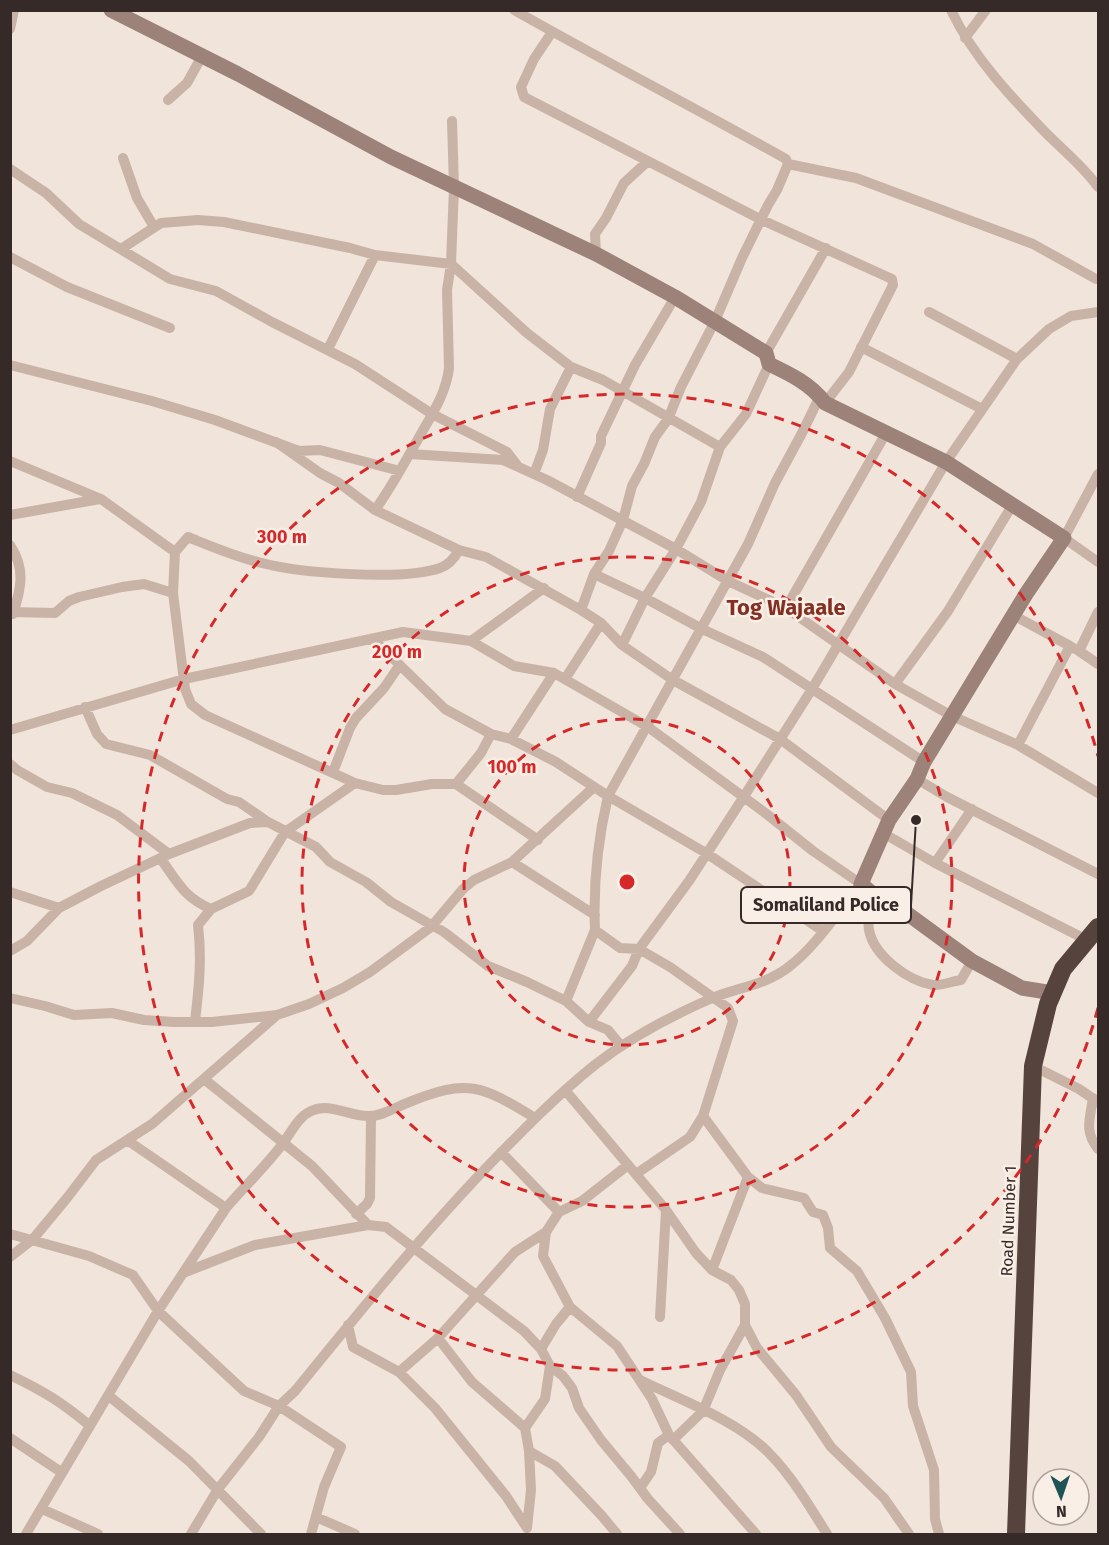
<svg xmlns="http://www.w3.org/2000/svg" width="1109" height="1545" viewBox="0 0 1109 1545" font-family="'Fira Sans',sans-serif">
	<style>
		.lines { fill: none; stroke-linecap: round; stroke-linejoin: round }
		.street { stroke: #c9b3a7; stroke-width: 10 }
		.secondary { stroke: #9c8278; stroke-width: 15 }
		.highway { stroke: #56433e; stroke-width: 18 }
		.ring { fill: none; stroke: #d62828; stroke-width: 3; stroke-dasharray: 10 8 }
		.labels { text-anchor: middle; stroke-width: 5; stroke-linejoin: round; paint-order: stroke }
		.street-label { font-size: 16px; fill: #352a27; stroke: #f9efe6 }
		.district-label { font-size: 22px; font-weight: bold; fill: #823022; stroke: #f9efe6 }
		.centre { fill: #d62828; stroke: #f9efe6; stroke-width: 3 }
		.ring-label { font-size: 18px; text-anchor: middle; font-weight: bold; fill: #d62828; stroke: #f9efe6; stroke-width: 5; stroke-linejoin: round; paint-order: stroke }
		.leader { fill: none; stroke: #352a27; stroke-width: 2 }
		.callout-dot { fill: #352a27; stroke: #f9efe6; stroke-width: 2 }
		.callout { fill: #f9efe6; stroke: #352a27; stroke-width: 2 }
		.callout-label { font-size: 18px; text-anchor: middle; font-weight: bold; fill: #352a27 }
	</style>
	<rect width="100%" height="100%" fill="#f1e4da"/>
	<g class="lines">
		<!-- street -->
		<path class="street" d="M 514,10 C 604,61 695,108 786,159 L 788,164 L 777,190 L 768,205 L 742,258 L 715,321 L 681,387 L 668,419 L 655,437 L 644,464 L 632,486 L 623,520 L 609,551 L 594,574 L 581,610
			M 951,10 C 973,57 1011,97 1047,134 C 1064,151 1084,167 1098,187
			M 10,29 L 14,10
			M 552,32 L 534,59 L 521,87 L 524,97 L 762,220 L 892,279 L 893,285 L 849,372 L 825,403
			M 965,38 L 986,10
			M 168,100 L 187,83 L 202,56
			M 123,158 L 137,198 L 154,227
			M 788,164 L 856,178 L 1033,244 L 1096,279
			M 10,169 L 46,193 L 79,224 L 170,279 L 216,291 L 272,322 L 355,364 L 432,414 L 507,452 L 517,465
			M 121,249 L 161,223 L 198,220 L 224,222 L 350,248 L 375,255 L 451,264 L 527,333 L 571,367 L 603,380 L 720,447
			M 596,254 L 595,234 L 606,218 L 624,183 L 648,161
			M 10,257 L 67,287 L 170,328
			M 929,312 L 1017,359
			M 861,347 L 982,409
			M 328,349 L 375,255
			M 766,353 L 826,248
			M 10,365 L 152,401 L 215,420 L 299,451 L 320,450 L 400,471
			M 276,442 L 320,473 L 339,483 L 375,510 L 459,550 L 486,557 L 581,610 L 601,623 L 622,645 L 673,680 L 780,739 L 889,820
			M 410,454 L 503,460 L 547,480 L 676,549 L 728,581 L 786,608 L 895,684 L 952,716 L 1018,745 L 1098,793
			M 10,461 L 101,499 L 175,552 L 188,537 C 213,547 236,557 262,563 C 300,573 403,581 440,568 C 449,565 454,559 459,550
			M 534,474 L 543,450 L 550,409 L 571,367
			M 1098,474 L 1064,538 L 1098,562
			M 577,497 L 601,443 L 601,436 L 635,365 L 675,297
			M 375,510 C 391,488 403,465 417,441 C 430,417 446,395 449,368 L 447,290 L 451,264 L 454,187 L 452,121
			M 10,515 L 100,499
			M 10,545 C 26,569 21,589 13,614
			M 175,552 L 173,593 L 185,689 L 191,704 L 205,715 L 355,783
			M 594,574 L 645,598 L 702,629 L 763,657 L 924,762
			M 786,608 L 886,433
			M 10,612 L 55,613 L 69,601 L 79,597 L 122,587 L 144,584 L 173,593
			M 1013,615 L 1070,646
			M 373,639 L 445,709 L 491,734 L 511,739 L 556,762 L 608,796 L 706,853 L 823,931
			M 622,645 L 645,598 L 676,549 L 701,502 L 720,447 L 746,414 L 769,364
			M 1079,651 L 1098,664
			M 565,679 L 601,623
			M 895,684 L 948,611 L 1013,504
			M 85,707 L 97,734 L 106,744 L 150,755 L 227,799 L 239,802 L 268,822 L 316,847 L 330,862 L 366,882 L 391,902 L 444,932 L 488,966 L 527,982 L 566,1001 L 589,1022 L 608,1030 L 621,1046
			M 10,730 L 184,679 L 403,632 L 471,641 L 544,588
			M 511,739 L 554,673
			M 1018,745 L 1070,646 L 1079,651 L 1098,612
			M 10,764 L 17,770 L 47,787 L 72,793 L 117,815 L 169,854
			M 333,772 L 350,728 L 356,718 L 384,688 L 399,666
			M 917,779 L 947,797 L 1098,874
			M 456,784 L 538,840
			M 883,833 L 935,863 L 1087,940
			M 161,859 C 178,883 184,897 211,909 L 198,925 C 202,958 199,988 195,1021
			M 512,862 L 595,915
			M 935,863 L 972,809
			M 10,892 L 59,908
			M 872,893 C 870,905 867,918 869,930 C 874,956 908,981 933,985 C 941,986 953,981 961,980 L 972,961
			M 211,909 L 249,891 L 285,832 L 355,783 L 383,790 L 396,790 L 432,784 L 456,784 L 481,753 L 491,734
			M 10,951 L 27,941 L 59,908 L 101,886 L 169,854 L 250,823 L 268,822
			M 10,998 L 45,1006 L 74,1015 L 112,1013 L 144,1020 L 174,1022 L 212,1022 L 277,1015 L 309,1004 L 343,988 L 370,972 L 431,927 L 463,889 L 474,880 L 512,862 L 594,787
			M 566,1001 L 595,930
			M 589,1022 L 632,966 L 639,949 L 689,881 L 743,798 L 812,689 L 946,462 L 1017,359 L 1049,329 L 1071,316 L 1098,312
			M 1033,1066 L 1079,1089 L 1098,1102
			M 204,1079 L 312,1166 L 368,1225
			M 565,1090 L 666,1210 L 696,1253 L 712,1270 L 731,1280 L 739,1290 L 745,1304 L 745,1325 L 757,1348 L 796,1395 L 831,1447 L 884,1498 L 909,1534
			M 1093,1098 C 1090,1119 1084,1131 1098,1149
			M 703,1116 L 748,1177 L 762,1188 L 804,1198 L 813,1212 L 823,1215 L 828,1228 L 830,1248 L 857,1271 L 885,1318 L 911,1372 L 913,1406 L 934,1470 L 935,1519 L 939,1534
			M 501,1152 L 559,1212
			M 636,1174 L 690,1137 L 703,1116 L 733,1021 L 728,1008 L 670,967 L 639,949 L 620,948 L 595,930 C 593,885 598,839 608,796 L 748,544 L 775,483 L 802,433 L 820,396
			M 226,1208 C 245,1186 267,1165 284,1142 C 292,1131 298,1117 311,1111 C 330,1102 348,1116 368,1116 C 381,1117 396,1107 407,1103 C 468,1078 481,1085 535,1118
			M 356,1214 L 367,1204 L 370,1198 L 371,1117
			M 546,1232 L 543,1256 L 570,1307 L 617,1346 L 652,1399 L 669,1435 L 756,1534
			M 10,1234 L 89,1256 L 133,1275 L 158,1311 L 244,1391 L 279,1406 L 341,1447 L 324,1487 L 311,1534
			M 10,1257 L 33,1239 L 67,1198 L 96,1160 L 152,1124 L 277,1015
			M 712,1270 L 748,1177
			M 183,1273 L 255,1245 L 368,1225 L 386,1227 L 524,1331 L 541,1349 L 550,1366 L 563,1376 L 572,1388 L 579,1408 L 601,1440 L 631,1476 L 648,1499 L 680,1534
			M 660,1317 L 666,1210
			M 348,1325 L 353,1347 L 399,1372 L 435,1408 L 506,1496 L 527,1528
			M 438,1338 L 472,1382 L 525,1428 L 529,1451 L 555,1466 L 602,1516 L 617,1534
			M 541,1349 L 556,1324 L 570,1307
			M 399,1372 L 438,1338 L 515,1252 L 546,1232 L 559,1212 L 582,1201 L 628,1165
			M 10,1375 C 43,1391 62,1402 90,1426
			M 640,1380 C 681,1400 736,1420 768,1452 C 792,1476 810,1507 827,1534
			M 109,1396 L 189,1461 L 261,1534
			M 525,1428 L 545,1399 L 550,1366
			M 10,1438 L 61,1472
			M 673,1440 L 703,1411 L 720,1370 L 745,1325
			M 640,1488 L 651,1472 L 658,1443 L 669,1435
			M 42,1509 L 98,1534
			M 316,1517 L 355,1534
			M 527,1528 L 531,1490 L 529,1451
			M 26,1534 L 158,1311 L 226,1208 L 127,1140
			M 191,1534 L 218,1489 L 259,1437 L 279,1406 L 295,1391 C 357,1315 419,1238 487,1167 C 522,1131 557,1095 596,1064 C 630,1038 671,1016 710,999 C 737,987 765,986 790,966 C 818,944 838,911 861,884 L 813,851 L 764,812 L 648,727 L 554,673 L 514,666 L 471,641"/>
		<!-- secondary -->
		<path class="secondary" d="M 111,10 L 238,74 L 391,157 L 596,254 L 675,297 L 766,353 L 769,364 C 790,374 811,384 825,403 L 946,462 L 1064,538 L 1026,594 L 924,762 L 917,779 L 889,820 L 861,884 L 872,893 L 901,909 L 972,961 L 1022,988 L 1053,993"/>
		<!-- highway -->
		<path class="highway" d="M 1016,1534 L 1033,1066 L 1048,1004 L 1063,969 L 1098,927"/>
	</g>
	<!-- distance rings -->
	<g class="ring">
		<circle cx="627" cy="882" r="163"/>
		<circle cx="627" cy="882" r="325"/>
		<path d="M1098 1008A488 488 0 1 1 1098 756"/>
	</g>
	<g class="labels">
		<!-- street labels -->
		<g class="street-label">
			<text transform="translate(1008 1221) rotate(-88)" y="6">Road Number 1</text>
		</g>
		<!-- district labels -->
		<g class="district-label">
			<text x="786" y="615">Tog Wajaale</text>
		</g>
	</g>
	<circle cx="627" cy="882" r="9" class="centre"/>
	<g class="ring-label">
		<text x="282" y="543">300 m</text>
		<text x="397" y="658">200 m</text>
		<text x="512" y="773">100 m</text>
	</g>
	<!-- callouts -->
	<path class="leader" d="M916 820L911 905"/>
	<circle class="callout-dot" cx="916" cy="820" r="6"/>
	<rect class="callout" x="741" y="887" width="170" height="36" rx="6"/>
	<g class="callout-label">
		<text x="826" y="911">Somaliland Police</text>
	</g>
	<!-- border -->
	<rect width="1109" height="1545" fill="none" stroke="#352a27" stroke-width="24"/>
	<!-- north arrow -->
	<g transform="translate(1061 1497) rotate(178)"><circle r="28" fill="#f9efe6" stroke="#aba09a" stroke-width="1.5"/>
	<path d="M0-4.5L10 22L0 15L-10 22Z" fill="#1e5554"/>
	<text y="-9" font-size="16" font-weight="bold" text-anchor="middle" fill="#352a27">N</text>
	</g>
</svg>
